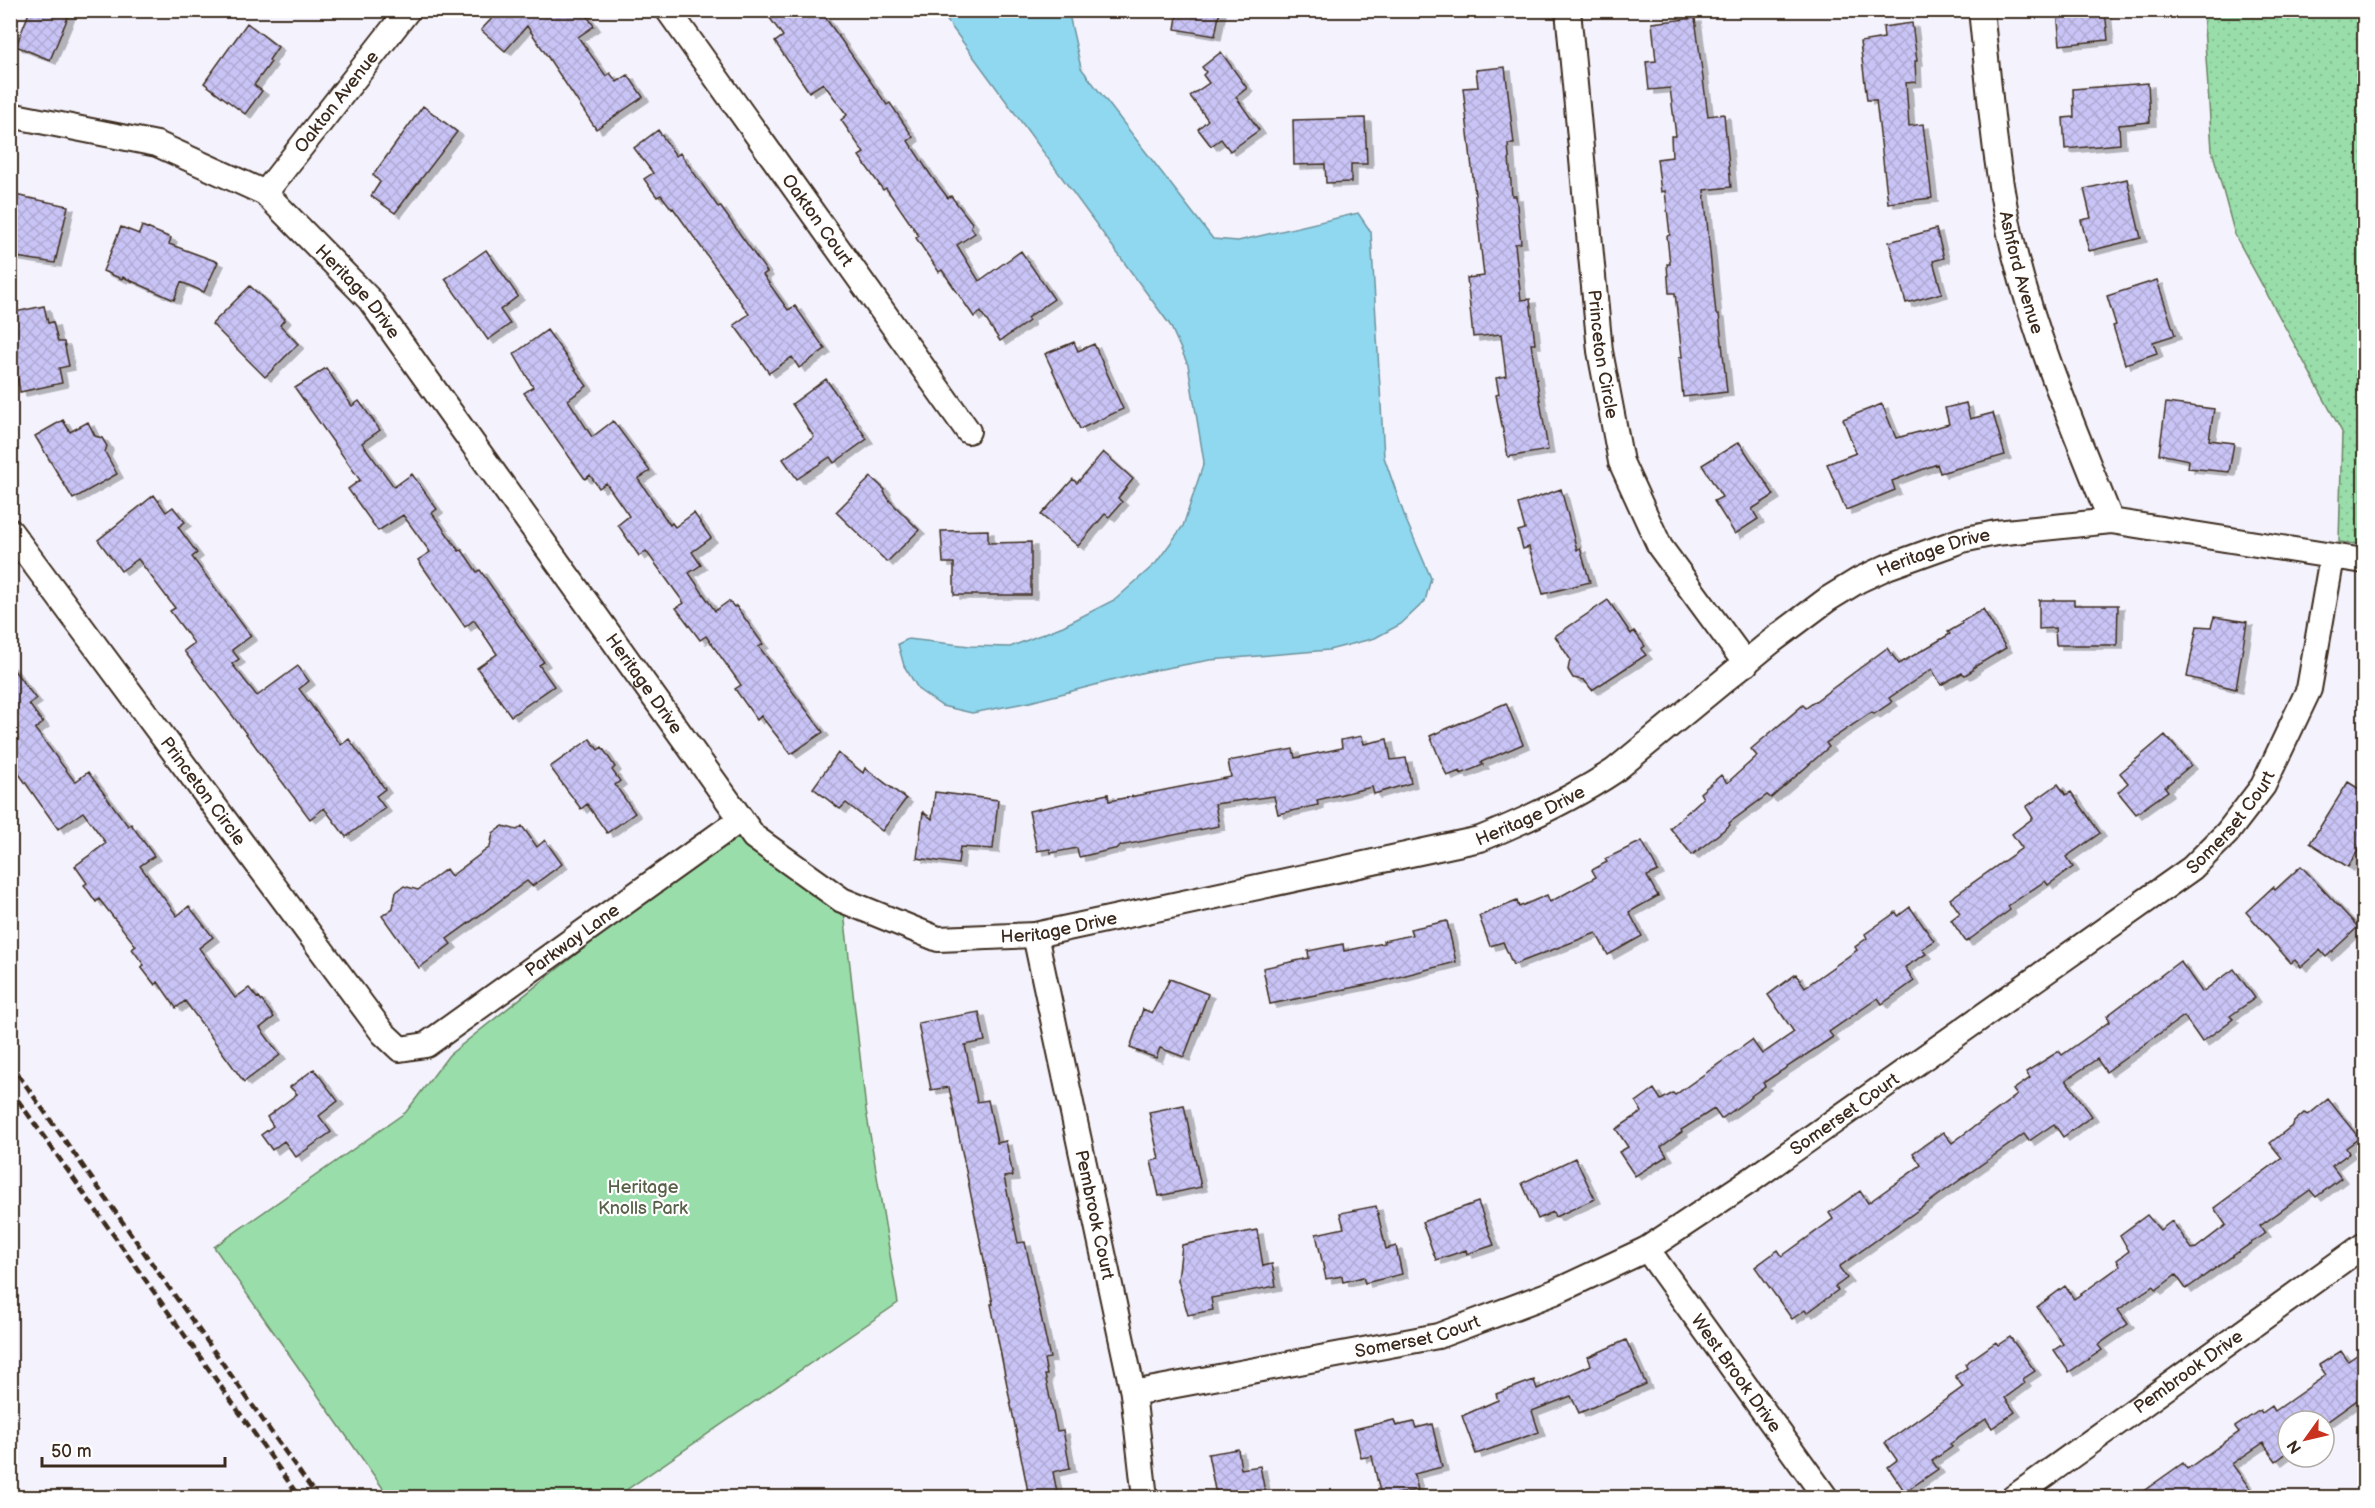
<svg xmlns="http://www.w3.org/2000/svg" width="2375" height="1508" viewBox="0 0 2375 1508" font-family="'Balsamiq Sans',sans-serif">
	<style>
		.grass { fill: url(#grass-dots); stroke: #6a8464; stroke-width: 1.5 }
		.green { fill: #99deaa; stroke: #6a8464; stroke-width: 1.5 }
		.water { fill: #8fd8f0; stroke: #6d929c; stroke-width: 1.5 }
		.building { fill: url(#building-cross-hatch); stroke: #3b2a1e; stroke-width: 1.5; filter: url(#shadow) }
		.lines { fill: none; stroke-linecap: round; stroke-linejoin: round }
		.street-casing { stroke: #3b2a1e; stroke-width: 28 }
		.street { stroke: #fff; stroke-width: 24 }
		.rail { stroke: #3b2a1e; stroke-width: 4.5; stroke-dasharray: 9 4.5; stroke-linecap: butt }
		.labels { text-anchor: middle; stroke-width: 4.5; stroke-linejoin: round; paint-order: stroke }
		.street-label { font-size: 18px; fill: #3b2a1e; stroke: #fff }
		.park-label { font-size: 18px; fill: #576048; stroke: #fff }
	</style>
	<defs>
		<pattern id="grass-dots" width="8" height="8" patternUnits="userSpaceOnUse" patternTransform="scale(1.5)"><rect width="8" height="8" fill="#99deaa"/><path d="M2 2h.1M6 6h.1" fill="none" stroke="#85bf92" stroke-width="1.8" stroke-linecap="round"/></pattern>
		<pattern id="building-cross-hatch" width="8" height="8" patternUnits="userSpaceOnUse" patternTransform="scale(1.5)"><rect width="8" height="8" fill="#c9c4f6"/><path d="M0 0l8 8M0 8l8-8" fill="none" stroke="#aea9d2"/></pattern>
		<filter id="shadow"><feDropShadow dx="6" dy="4" stdDeviation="0" flood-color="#0004"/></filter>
	</defs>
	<rect width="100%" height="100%" fill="#f4f3fd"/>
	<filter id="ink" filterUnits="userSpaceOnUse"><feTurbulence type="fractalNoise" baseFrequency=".0167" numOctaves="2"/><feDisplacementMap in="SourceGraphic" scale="12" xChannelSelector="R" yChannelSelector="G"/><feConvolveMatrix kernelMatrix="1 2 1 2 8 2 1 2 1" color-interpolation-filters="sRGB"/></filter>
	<g filter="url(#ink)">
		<!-- grass -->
		<path class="grass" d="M 2203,11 L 2364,11 L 2364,545 L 2339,542 L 2342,432 L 2235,235 L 2212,150 Z"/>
		<!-- green -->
		<path class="green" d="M 739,825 L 844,912 L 866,1110 L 898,1303 L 616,1497 L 389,1497 L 214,1247 L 406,1112 L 449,1055 Z"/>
		<!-- water -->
		<path class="water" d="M 940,11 L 1070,11 L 1070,19 L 1081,68 L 1213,239 L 1238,241 L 1358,213 L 1371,232 L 1384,457 L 1406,520 L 1431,578 L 1425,601 L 1401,624 L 1375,638 L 1329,650 L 1210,660 L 1145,672 L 1030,702 L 972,713 L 942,706 L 919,690 L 904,666 L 898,644 L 908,639 L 970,646 L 1010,647 L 1063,626 L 1116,599 L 1156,563 L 1183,526 L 1204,462 L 1188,365 L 1170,325 Z"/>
		<!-- building -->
		<path class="building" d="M 30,10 L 71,10 L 50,60 L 16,46 Z
			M 500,10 L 583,10 L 594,26 L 578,37 L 606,76 L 610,73 L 617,82 L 628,75 L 643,97 L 596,129 L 527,26 L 505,51 L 481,30 Z
			M 764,10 L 820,10 L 887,105 L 890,103 L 913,137 L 908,141 L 932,177 L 948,198 L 951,196 L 972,223 L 971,227 L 975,233 L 957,245 L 979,281 L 1021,251 L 1054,299 L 1027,318 L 1029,321 L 1000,341 L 981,312 L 974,317 L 942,270 L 939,272 L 916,238 L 919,236 L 886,188 L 883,190 L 859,156 L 864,153 L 841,120 L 847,115 L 823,83 L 809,92 L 775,42 L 783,36 Z
			M 1178,10 L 1220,10 L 1215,36 L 1175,29 Z
			M 2057,10 L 2105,10 L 2108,40 L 2060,45 Z
			M 1695,18 L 1708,116 L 1724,114 L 1731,187 L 1704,190 L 1716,314 L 1719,314 L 1727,392 L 1683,397 L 1679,357 L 1682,357 L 1675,293 L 1669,293 L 1667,264 L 1670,264 L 1667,236 L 1670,235 L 1665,191 L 1661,192 L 1657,159 L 1672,157 L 1671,136 L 1676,136 L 1670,88 L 1649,90 L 1646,62 L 1656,61 L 1652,23 Z
			M 247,23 L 278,47 L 269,60 L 271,62 L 254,85 L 262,91 L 245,114 L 204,83 Z
			M 1912,23 L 1917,61 L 1915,61 L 1916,82 L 1906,83 L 1909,126 L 1923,124 L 1932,198 L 1888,203 L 1876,100 L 1867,100 L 1860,42 L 1884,38 L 1883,27 Z
			M 1221,52 L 1247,88 L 1236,97 L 1259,130 L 1230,151 L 1221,139 L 1211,146 L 1198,129 L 1208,120 L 1190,96 L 1209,83 L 1203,75 L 1206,72 L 1202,67 Z
			M 1505,67 L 1514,144 L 1508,144 L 1512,196 L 1516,196 L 1521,243 L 1515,244 L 1521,300 L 1530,299 L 1535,344 L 1531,344 L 1548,450 L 1508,457 L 1496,395 L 1499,394 L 1496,378 L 1506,376 L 1501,334 L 1473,337 L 1467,278 L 1484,276 L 1463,88 L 1478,87 L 1476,70 Z
			M 2148,83 L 2150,122 L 2119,125 L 2120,144 L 2065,149 L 2063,118 L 2074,117 L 2073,89 Z
			M 423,106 L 457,132 L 395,213 L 371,196 L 380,182 L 373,175 Z
			M 1365,118 L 1367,164 L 1351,164 L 1351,182 L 1326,183 L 1325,164 L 1294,165 L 1293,120 Z
			M 658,130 L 676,156 L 680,153 L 718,207 L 720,206 L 767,272 L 763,275 L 788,310 L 795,306 L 825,349 L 799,368 L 792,357 L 769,373 L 734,325 L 749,314 L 673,208 L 672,209 L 661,195 L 657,197 L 644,179 L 653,173 L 634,148 Z
			M 2127,179 L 2141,238 L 2089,251 L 2081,220 L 2091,218 L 2084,189 Z
			M 10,194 L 68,206 L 55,263 L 10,256 Z
			M 142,226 L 171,238 L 169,244 L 218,262 L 204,292 L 181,282 L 174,300 L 123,277 L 122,279 L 103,271 L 121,227 L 139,234 Z
			M 1936,229 L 1944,258 L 1933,261 L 1942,293 L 1906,303 L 1889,242 Z
			M 486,250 L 518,296 L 500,310 L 510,324 L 488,340 L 445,279 Z
			M 2157,280 L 2175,335 L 2153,342 L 2157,353 L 2125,364 L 2113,326 L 2116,325 L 2107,296 Z
			M 250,286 L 285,319 L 280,325 L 298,344 L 265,377 L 212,324 Z
			M 44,306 L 48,323 L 53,322 L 58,342 L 64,342 L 69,366 L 59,368 L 62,383 L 20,392 L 18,379 L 10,381 L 10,313 Z
			M 547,330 L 587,386 L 568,400 L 592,437 L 613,421 L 650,471 L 638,479 L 670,525 L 672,523 L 675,527 L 694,513 L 711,538 L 692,552 L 701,565 L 689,573 L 715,611 L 729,601 L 734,607 L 736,606 L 763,644 L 759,647 L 823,732 L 791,754 L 761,716 L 757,720 L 735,689 L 741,685 L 706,636 L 700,640 L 676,608 L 684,603 L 646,551 L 639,556 L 618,525 L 629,516 L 606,483 L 599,488 L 590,475 L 585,479 L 524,393 L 533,387 L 514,354 Z
			M 1074,342 L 1078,351 L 1094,344 L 1123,409 L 1080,429 L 1045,354 Z
			M 326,368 L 352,406 L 359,401 L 380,430 L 362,443 L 394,487 L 412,474 L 437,509 L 432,513 L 459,551 L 462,550 L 477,572 L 480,570 L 544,662 L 539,665 L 554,686 L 511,716 L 477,668 L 497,654 L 474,620 L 465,627 L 418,560 L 430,552 L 403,515 L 378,531 L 348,489 L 360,480 L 295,388 Z
			M 826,379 L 867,439 L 834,463 L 830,457 L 797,479 L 783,459 L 814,437 L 792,404 Z
			M 1966,403 L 1970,419 L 1993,413 L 2005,455 L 1940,473 L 1937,464 L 1892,481 L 1895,490 L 1846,510 L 1827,464 L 1856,453 L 1843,419 L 1882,404 L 1896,438 L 1949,424 L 1945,408 Z
			M 2166,403 L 2214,409 L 2209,440 L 2234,443 L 2229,472 L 2188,468 L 2189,460 L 2159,454 Z
			M 63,420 L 70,432 L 88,422 L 95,436 L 102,438 L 107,446 L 105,452 L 117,474 L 73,499 L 35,436 Z
			M 1739,442 L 1774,495 L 1752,509 L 1758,519 L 1735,534 L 1714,501 L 1722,497 L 1702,465 Z
			M 1103,452 L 1133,479 L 1118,498 L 1122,502 L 1109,517 L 1105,514 L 1078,546 L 1041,515 L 1073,479 L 1077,483 Z
			M 871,477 L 885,490 L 884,492 L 890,501 L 919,530 L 887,562 L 836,512 Z
			M 1561,489 L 1577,550 L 1580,548 L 1590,582 L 1543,594 L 1529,547 L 1523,549 L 1518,531 L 1525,529 L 1518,504 Z
			M 154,495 L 166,512 L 173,507 L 185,522 L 178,527 L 197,553 L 192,557 L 251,636 L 232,650 L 239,659 L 232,664 L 257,696 L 298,666 L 309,681 L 299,689 L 341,745 L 349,739 L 385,789 L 376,796 L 385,808 L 346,837 L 324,808 L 310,819 L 184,651 L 194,643 L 170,611 L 175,608 L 138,559 L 121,571 L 98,540 Z
			M 988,530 L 988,543 L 1031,542 L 1031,595 L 954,595 L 954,563 L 943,563 L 941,531 Z
			M 1608,600 L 1631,634 L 1634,631 L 1645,646 L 1641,649 L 1646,655 L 1592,690 L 1584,680 L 1573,678 L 1568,670 L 1570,659 L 1555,636 Z
			M 2039,600 L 2074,600 L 2074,605 L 2118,605 L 2117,645 L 2056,645 L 2055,628 L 2039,629 Z
			M 1983,609 L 2006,648 L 1974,667 L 1973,670 L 1965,675 L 1962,673 L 1941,685 L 1932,669 L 1889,698 L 1892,702 L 1874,714 L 1872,712 L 1826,743 L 1829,747 L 1771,798 L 1767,795 L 1729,823 L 1730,825 L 1692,855 L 1670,828 L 1703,798 L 1700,793 L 1721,775 L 1727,783 L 1757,756 L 1751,749 L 1803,705 L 1806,708 L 1887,648 L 1899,664 L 1950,634 L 1948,632 L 1962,624 L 1961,622 Z
			M 2214,617 L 2247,622 L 2236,689 L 2187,677 L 2197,626 L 2211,627 Z
			M 10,665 L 36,699 L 29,704 L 43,723 L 35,729 L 75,782 L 88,772 L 128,826 L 131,824 L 154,856 L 140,866 L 177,916 L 189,906 L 213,937 L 199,948 L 235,998 L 249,988 L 257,998 L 259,997 L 274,1017 L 260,1028 L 280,1055 L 244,1082 L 185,1001 L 176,1008 L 158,982 L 155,985 L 141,967 L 144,965 L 132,949 L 136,946 L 99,899 L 96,902 L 84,885 L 87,883 L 75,866 L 106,843 L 83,812 L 58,829 L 10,761 Z
			M 1506,703 L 1523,744 L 1481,762 L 1483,765 L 1461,774 L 1460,771 L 1447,776 L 1430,736 Z
			M 2165,735 L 2191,765 L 2165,787 L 2168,791 L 2136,814 L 2118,792 L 2128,783 L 2120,773 Z
			M 1362,736 L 1364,744 L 1387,739 L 1391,760 L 1406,758 L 1411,783 L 1374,794 L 1372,787 L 1317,800 L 1318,805 L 1278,814 L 1274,796 L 1215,804 L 1219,826 L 1119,846 L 1119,848 L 1079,857 L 1077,848 L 1051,853 L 1050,849 L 1037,851 L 1029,811 L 1108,794 L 1109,801 L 1231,777 L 1228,761 L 1293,749 L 1295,758 L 1342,748 L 1341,740 Z
			M 590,739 L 598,750 L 602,747 L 615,767 L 612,770 L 620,781 L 615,785 L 635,813 L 607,833 L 587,804 L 581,809 L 550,767 Z
			M 838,753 L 863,773 L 865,768 L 906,799 L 882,831 L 846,803 L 840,809 L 813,788 Z
			M 2348,782 L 2364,792 L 2364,841 L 2348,867 L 2310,843 Z
			M 2058,784 L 2066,795 L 2071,792 L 2100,833 L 2066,857 L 2073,867 L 2048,885 L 2045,881 L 2008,906 L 2010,910 L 1966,942 L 1951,920 L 1960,913 L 1950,899 L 2022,848 L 2012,834 L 2033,818 L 2026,807 Z
			M 935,792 L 998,800 L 993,849 L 960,847 L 958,864 L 917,858 L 923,812 L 932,819 Z
			M 503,826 L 517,830 L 522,826 L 537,847 L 545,840 L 562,864 L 532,886 L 527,881 L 447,939 L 451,944 L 419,968 L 382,916 L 393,908 L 396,892 L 404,886 L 418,890 L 446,869 L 451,876 L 490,847 L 493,833 Z
			M 1642,841 L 1658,871 L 1647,876 L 1658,896 L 1629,912 L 1642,936 L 1608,955 L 1596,933 L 1513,965 L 1503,942 L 1490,946 L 1479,916 L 1517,901 L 1519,907 L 1547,895 L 1550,902 L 1596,877 L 1592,870 L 1607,862 L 1605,859 Z
			M 2301,866 L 2358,927 L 2326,957 L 2320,950 L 2301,967 L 2295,960 L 2291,963 L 2246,912 L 2273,887 L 2275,890 Z
			M 1910,907 L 1934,941 L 1922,949 L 1926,954 L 1905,967 L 1914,981 L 1882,1004 L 1878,998 L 1829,1032 L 1833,1037 L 1763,1083 L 1765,1086 L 1751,1096 L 1752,1097 L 1721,1119 L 1714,1109 L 1681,1130 L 1682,1132 L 1661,1147 L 1667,1156 L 1635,1176 L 1619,1152 L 1628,1147 L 1616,1129 L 1642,1112 L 1636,1102 L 1654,1089 L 1661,1100 L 1673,1093 L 1675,1095 L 1752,1040 L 1762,1054 L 1794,1032 L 1768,995 L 1796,974 L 1805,987 L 1857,950 L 1855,947 L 1867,938 L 1865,934 L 1896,912 L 1898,916 Z
			M 1447,921 L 1456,962 L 1375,983 L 1270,1004 L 1263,968 L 1309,958 L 1308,951 L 1343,944 L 1344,951 L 1384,943 L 1383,941 L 1412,935 L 1410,929 Z
			M 2180,961 L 2202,992 L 2234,969 L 2255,998 L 2230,1016 L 2233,1019 L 2202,1042 L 2184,1016 L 2106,1072 L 2097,1059 L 2066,1080 L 2092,1116 L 2063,1137 L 2054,1124 L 2029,1141 L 2024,1134 L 1839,1267 L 1847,1278 L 1835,1287 L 1838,1290 L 1807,1313 L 1805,1310 L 1792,1319 L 1755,1267 L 1778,1250 L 1782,1256 L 1833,1219 L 1829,1213 L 1860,1191 L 1868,1203 L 1921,1165 L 1913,1153 L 1943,1132 L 1952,1143 L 2017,1095 L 2013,1090 L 2030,1078 L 2026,1072 L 2059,1051 L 2062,1055 L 2110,1021 L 2107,1016 Z
			M 1170,979 L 1208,994 L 1184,1057 L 1160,1048 L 1156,1058 L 1130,1048 L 1143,1009 L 1152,1013 Z
			M 979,1012 L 985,1041 L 965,1045 L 977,1102 L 988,1100 L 997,1143 L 1006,1141 L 1013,1176 L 1004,1177 L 1018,1243 L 1025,1242 L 1050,1358 L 1044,1359 L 1047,1375 L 1045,1375 L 1057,1431 L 1063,1430 L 1070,1468 L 1053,1472 L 1058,1497 L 1029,1497 L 991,1304 L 993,1304 L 949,1087 L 931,1090 L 918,1023 Z
			M 314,1069 L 338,1101 L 319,1116 L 331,1132 L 296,1157 L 284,1141 L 272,1150 L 261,1135 L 273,1126 L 267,1117 L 297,1094 L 290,1087 Z
			M 2328,1099 L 2359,1138 L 2346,1148 L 2349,1153 L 2332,1166 L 2341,1178 L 2316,1197 L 2310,1190 L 2260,1226 L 2265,1233 L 2186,1289 L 2176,1275 L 2156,1290 L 2153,1286 L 2118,1310 L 2128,1324 L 2098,1345 L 2102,1350 L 2069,1372 L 2054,1350 L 2063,1344 L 2037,1307 L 2065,1286 L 2074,1299 L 2120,1266 L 2117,1260 L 2129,1251 L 2120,1235 L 2147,1215 L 2160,1230 L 2172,1221 L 2192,1249 L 2196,1248 L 2226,1225 L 2214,1208 L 2282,1158 L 2270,1143 L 2293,1125 L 2294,1122 L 2304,1113 L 2308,1115 Z
			M 1184,1105 L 1201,1187 L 1159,1196 L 1151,1161 L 1159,1159 L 1149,1112 Z
			M 1575,1158 L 1595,1199 L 1555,1217 L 1553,1212 L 1538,1219 L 1522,1183 Z
			M 1478,1202 L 1494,1245 L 1467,1254 L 1466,1250 L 1436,1260 L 1422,1222 Z
			M 1376,1206 L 1386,1249 L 1396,1246 L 1402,1274 L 1365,1283 L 1363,1277 L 1343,1282 L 1342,1276 L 1326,1279 L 1316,1234 L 1344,1228 L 1340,1213 Z
			M 1257,1230 L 1263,1266 L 1272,1264 L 1276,1286 L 1211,1298 L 1213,1310 L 1188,1315 L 1178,1280 L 1182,1245 Z
			M 2010,1337 L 2035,1371 L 2023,1379 L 2025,1383 L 2005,1398 L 2015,1412 L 1992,1428 L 1986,1419 L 1950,1444 L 1952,1447 L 1932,1461 L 1938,1469 L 1905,1492 L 1888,1467 L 1897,1460 L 1885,1443 L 1963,1387 L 1955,1376 L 1967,1368 L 1965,1364 L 1996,1342 L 1998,1345 Z
			M 1626,1340 L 1646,1384 L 1579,1413 L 1571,1396 L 1532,1411 L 1539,1432 L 1476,1454 L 1462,1416 L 1498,1400 L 1496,1394 L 1534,1380 L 1537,1389 L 1591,1365 L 1588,1357 Z
			M 2364,1350 L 2364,1395 L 2328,1421 L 2288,1421 L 2288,1452 L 2276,1461 L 2263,1443 L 2232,1464 L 2256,1497 L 2135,1497 L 2183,1463 L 2187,1469 L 2239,1432 L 2235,1427 L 2260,1410 L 2262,1413 L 2272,1406 L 2275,1411 L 2326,1375 L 2319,1365 L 2341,1351 L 2348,1361 Z
			M 1394,1420 L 1396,1426 L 1414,1422 L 1416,1428 L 1432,1424 L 1442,1467 L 1414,1474 L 1418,1490 L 1381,1497 L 1372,1456 L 1361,1458 L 1354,1429 Z
			M 1238,1449 L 1241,1469 L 1260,1466 L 1266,1497 L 1226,1497 L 1215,1490 L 1208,1454 Z"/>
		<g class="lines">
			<!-- street casing -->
			<g class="street-casing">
				<g id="street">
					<path id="s1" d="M 668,10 L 968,431"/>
					<path id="s2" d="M 1568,10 L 1600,351 L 1621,462 L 1660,547 L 1746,664"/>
					<path id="s3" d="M 1981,10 C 1990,92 1995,175 2015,255 C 2038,346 2076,433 2111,521"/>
					<path id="s4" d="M 10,115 L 157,144 L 265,193 L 370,300 L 754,837 L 842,900 L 938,939 L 1035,935 L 1480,839 C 1527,820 1572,799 1614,771 L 1772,641 L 1828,599 L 1859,580 L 1887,567 L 1962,540 L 1996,533 L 2111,521 L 2364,561"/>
					<path id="s5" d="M 265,193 L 408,10"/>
					<path id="s6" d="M 10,531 L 383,1033 L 400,1049 L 426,1045 L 741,819"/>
					<path id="s7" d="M 1035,935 L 1133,1393 L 1145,1498"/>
					<path id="s8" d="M 1647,1249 L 1826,1498"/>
					<path id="s9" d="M 1133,1393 L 1438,1336 L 1555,1292 L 1647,1249 L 1754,1178 L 2192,868 L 2227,833 L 2263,786 L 2309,689 L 2332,557"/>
					<path id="s10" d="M 2013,1498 L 2364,1245"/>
				</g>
			</g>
			<!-- street -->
			<use href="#street" class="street"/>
			<!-- rail -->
			<path class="rail" d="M 10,1063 L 318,1498
				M 10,1089 L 300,1498"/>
		</g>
	</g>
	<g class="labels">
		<!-- street labels -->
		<g class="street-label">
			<text dy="6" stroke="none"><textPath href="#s5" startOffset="116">Oakton Avenue</textPath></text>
			<text dy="6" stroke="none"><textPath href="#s1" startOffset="258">Oakton Court</textPath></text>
			<text dy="6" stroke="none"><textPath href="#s3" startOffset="266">Ashford Avenue</textPath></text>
			<text dy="6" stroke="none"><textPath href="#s4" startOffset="404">Heritage Drive</textPath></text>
			<text dy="6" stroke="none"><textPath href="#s2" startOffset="346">Princeton Circle</textPath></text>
			<text dy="6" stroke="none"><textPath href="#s4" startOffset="2384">Heritage Drive</textPath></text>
			<text dy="6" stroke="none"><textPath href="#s4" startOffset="890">Heritage Drive</textPath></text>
			<text dy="6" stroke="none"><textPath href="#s6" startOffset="324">Princeton Circle</textPath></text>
			<text dy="6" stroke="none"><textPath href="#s4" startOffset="1898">Heritage Drive</textPath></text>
			<text dy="6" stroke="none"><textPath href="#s9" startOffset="1262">Somerset Court</textPath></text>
			<text dy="6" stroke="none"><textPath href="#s4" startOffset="1412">Heritage Drive</textPath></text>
			<text dy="6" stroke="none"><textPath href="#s6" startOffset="855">Parkway Lane</textPath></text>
			<text dy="6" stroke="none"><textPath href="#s9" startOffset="776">Somerset Court</textPath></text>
			<text dy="6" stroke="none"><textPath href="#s7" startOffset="286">Pembrook Court</textPath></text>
			<text dy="6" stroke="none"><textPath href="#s9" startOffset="290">Somerset Court</textPath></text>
			<text dy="6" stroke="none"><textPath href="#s10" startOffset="216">Pembrook Drive</textPath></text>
			<text dy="6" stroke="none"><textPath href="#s8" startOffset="153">West Brook Drive</textPath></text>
		</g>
		<!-- park labels -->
		<g class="park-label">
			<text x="643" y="1193">Heritage<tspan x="643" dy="21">Knolls Park</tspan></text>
		</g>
	</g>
	<!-- margin -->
	<rect width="2375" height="1508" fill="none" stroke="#fff" stroke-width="36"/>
	<rect x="18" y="18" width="2339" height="1472" fill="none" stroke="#3b2a1e" stroke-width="2" filter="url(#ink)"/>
	<!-- north arrow -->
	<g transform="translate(2306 1439) rotate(236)"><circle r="28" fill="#ffffff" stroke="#b1aaa5" stroke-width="1.5"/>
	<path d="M0-4.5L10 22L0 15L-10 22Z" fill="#c8321e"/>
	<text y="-9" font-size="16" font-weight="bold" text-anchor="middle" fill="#3b2a1e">N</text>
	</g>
	<!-- scale -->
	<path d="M42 1457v9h183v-9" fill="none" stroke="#3b2a1e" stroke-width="3"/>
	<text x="51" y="1457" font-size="18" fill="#3b2a1e" stroke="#ffffff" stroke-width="4.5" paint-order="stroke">50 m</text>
</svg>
